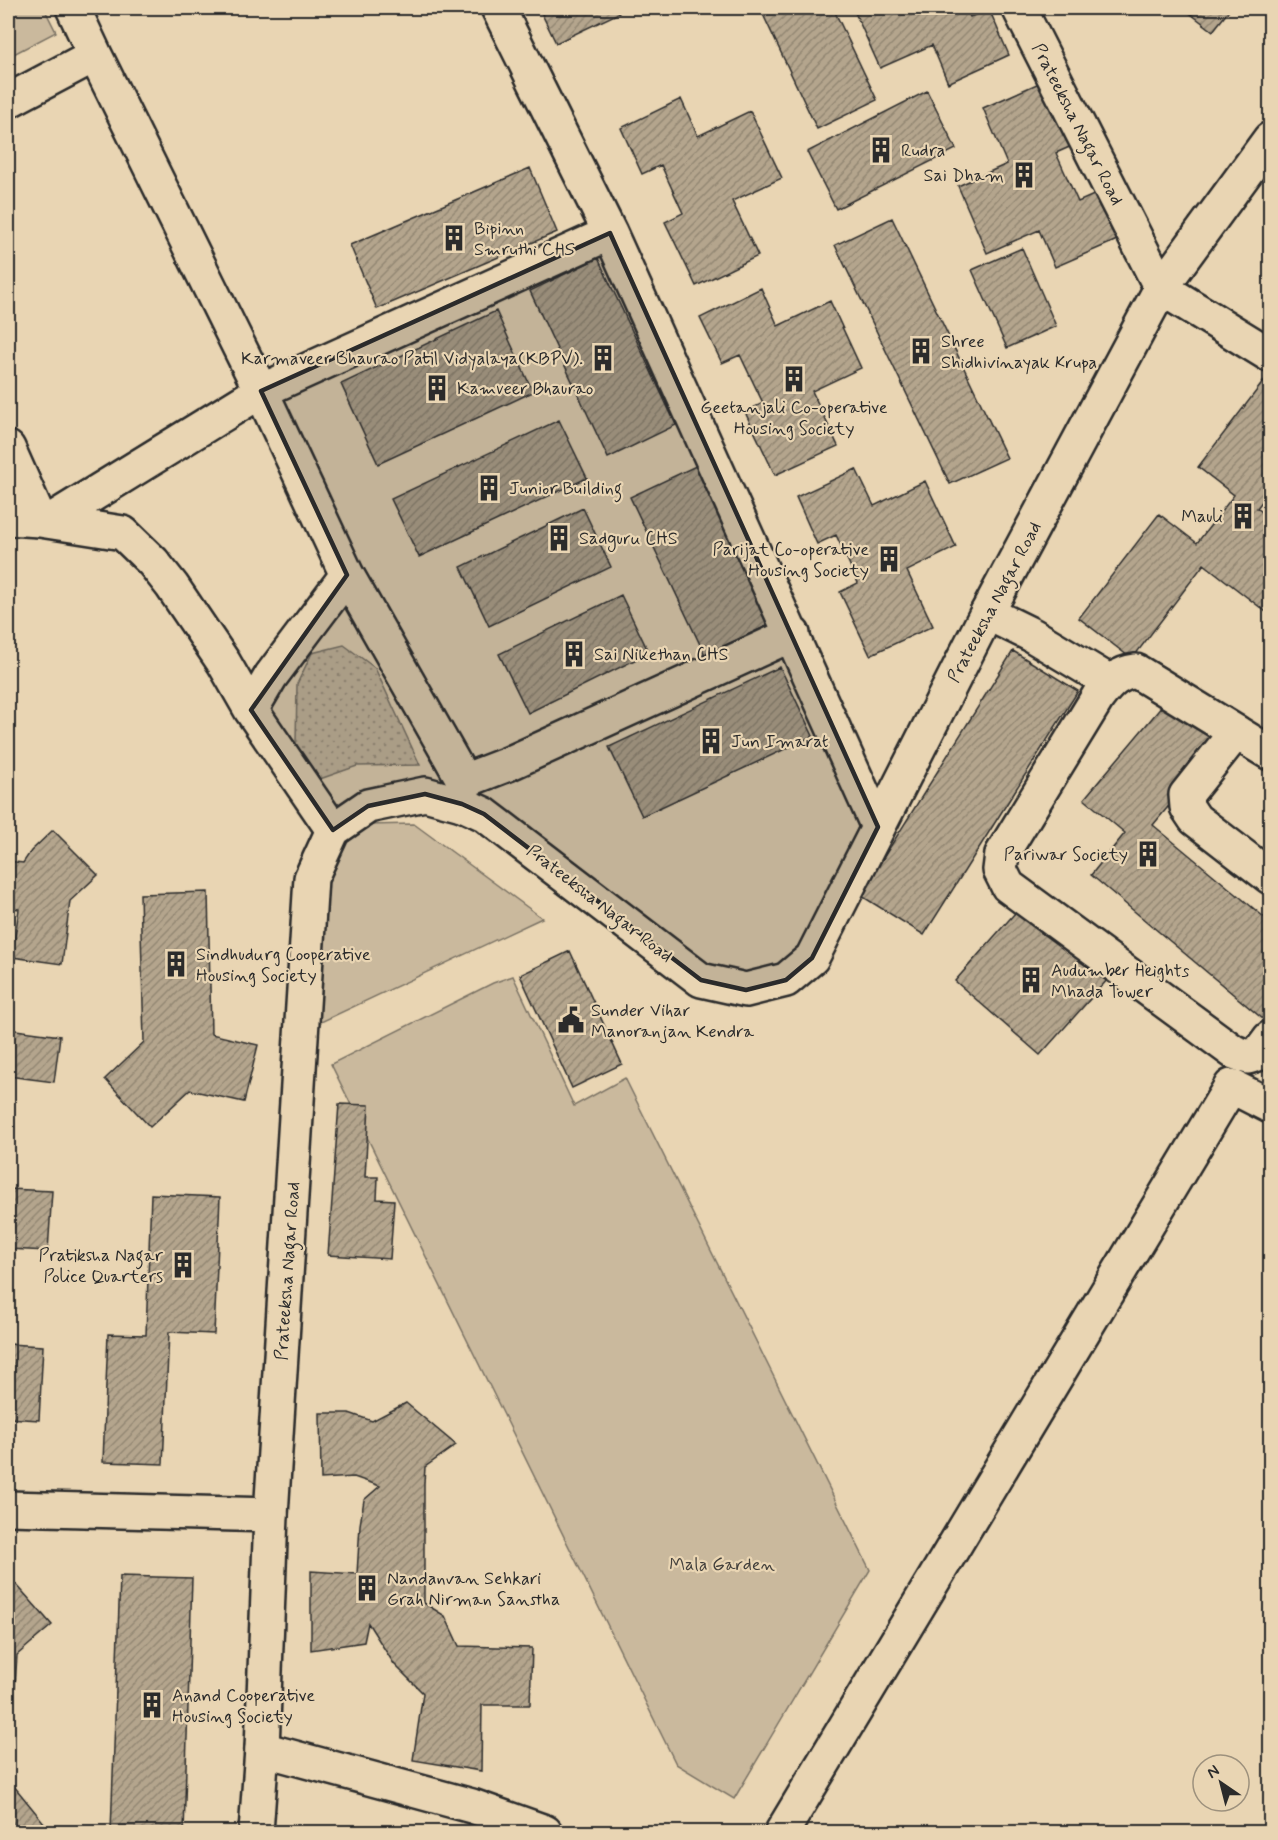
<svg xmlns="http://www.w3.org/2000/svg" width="1278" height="1840" viewBox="0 0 1278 1840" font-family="Mynerve,sans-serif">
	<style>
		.grass { fill: url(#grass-dots); stroke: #7a7264; stroke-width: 1.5 }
		.green { fill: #cab99d; stroke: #7a7264; stroke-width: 1.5 }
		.building { fill: url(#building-hatch); stroke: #2b2b2b; stroke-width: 1.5 }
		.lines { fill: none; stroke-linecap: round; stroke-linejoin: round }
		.street-casing { stroke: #2b2b2b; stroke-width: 38 }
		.secondary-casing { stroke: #2b2b2b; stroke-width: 38 }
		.street { stroke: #e9d5b3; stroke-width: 33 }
		.secondary { stroke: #e9d5b3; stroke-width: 33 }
		.marked { fill: #2b2b2b; fill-opacity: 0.2; stroke: #2b2b2b; stroke-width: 4.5; stroke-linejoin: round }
		.labels { text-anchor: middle; stroke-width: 4.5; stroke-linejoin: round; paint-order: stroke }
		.street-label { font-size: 18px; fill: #2b2b2b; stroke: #e9d5b3 }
		.poi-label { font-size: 18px; fill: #2b2b2b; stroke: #e9d5b3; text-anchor: start }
		.park-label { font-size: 18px; fill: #43403c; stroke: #e9d5b3 }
	</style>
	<defs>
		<pattern id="grass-dots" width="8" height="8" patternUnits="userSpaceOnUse" patternTransform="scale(1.5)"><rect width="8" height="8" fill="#cab99d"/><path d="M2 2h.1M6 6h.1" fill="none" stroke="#a49780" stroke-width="1.8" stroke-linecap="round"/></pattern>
		<pattern id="building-hatch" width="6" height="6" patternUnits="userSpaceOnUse" patternTransform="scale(1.5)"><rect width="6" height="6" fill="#b4a58d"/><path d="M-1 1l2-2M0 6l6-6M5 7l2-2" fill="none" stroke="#938773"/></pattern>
	</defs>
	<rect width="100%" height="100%" fill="#e9d5b3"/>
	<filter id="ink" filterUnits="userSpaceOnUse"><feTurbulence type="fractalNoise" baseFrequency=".0167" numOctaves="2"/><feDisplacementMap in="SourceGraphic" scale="12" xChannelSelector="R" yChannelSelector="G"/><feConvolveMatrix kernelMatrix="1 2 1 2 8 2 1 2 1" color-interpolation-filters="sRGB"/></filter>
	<g filter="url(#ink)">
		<!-- grass -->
		<path class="grass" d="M 344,645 L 375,668 L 420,765 L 357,766 L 320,779 L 295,801 L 297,684 L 312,653 Z"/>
		<!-- green -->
		<path class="green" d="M 8,8 L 44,8 L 56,32 L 8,57 Z
			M 414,824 L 542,918 L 289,1037 L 306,871 L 367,825 Z
			M 513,976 L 574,1106 L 625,1078 L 870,1570 L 734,1799 L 676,1764 L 331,1064 L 493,983 Z"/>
		<!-- building -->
		<path class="building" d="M 539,8 L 616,8 L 619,13 L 556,43 Z
			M 760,8 L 833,8 L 877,100 L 817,129 Z
			M 853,8 L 966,8 L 970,17 L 989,9 L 1009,55 L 948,83 L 932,45 L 880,68 Z
			M 1183,8 L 1231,8 L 1213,31 Z
			M 1046,80 L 1074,145 L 1056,153 L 1078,202 L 1096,194 L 1117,240 L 1055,267 L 1039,230 L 987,253 L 958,186 L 1007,164 L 983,108 Z
			M 927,91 L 956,149 L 836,209 L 807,152 Z
			M 681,99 L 698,136 L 750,111 L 782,178 L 732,201 L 758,256 L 696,286 L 665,222 L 683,213 L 661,165 L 642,174 L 621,128 Z
			M 530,168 L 557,232 L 377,309 L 350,245 Z
			M 892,218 L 1007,458 L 950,484 L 835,245 Z
			M 1022,248 L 1056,326 L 1007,348 L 972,270 Z
			M 598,258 L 676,425 L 608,458 L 530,291 Z
			M 761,288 L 778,326 L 830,301 L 861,368 L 812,391 L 838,446 L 775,475 L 745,412 L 763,403 L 740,355 L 722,363 L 700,318 Z
			M 496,311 L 533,392 L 378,464 L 341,384 Z
			M 1270,373 L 1270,491 L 1257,508 L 1270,518 L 1270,615 L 1204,564 L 1132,659 L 1079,618 L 1159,514 L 1197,543 L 1234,495 L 1198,467 Z
			M 559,420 L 587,478 L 419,557 L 391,499 Z
			M 700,464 L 773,623 L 705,655 L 630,497 Z
			M 856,469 L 874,506 L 925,481 L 956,547 L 907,571 L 933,626 L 870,655 L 840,592 L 858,583 L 836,535 L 817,544 L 796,497 Z
			M 583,508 L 611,567 L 489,626 L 461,567 Z
			M 621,595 L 649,653 L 528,713 L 499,654 Z
			M 1013,651 L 1078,691 L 924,935 L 860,895 Z
			M 780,667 L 813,736 L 642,816 L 609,747 Z
			M 1168,699 L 1221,743 L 1153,825 L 1270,922 L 1270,1025 L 1091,875 L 1125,833 L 1084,799 Z
			M 53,830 L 98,875 L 70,901 L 62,964 L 12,957 L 19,909 L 8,907 L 8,861 L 23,863 L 31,851 Z
			M 208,892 L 211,1034 L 258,1045 L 244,1102 L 190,1090 L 150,1127 L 105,1079 L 144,1042 L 140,894 Z
			M 1023,904 L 1108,979 L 1040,1055 L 955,981 Z
			M 570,951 L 622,1064 L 572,1088 L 520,975 Z
			M 8,1029 L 60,1036 L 54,1082 L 8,1076 Z
			M 339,1104 L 369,1105 L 365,1177 L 378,1177 L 377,1199 L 394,1200 L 390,1259 L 328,1255 Z
			M 8,1189 L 52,1191 L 48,1251 L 8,1249 Z
			M 151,1194 L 220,1197 L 214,1334 L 169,1332 L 163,1464 L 103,1462 L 108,1334 L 146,1335 Z
			M 8,1344 L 43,1346 L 39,1420 L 8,1418 Z
			M 406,1403 L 456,1445 L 425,1467 L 424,1483 L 424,1603 L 445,1616 L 459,1646 L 532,1648 L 530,1705 L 482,1705 L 481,1771 L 413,1760 L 423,1693 L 394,1664 L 368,1623 L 364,1642 L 311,1650 L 311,1571 L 357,1574 L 360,1525 L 364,1500 L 380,1486 L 354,1477 L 321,1479 L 320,1413 L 349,1413 L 372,1421 Z
			M 8,1575 L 52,1625 L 17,1655 L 9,1780 L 45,1824 L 34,1832 L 8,1832 Z
			M 120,1576 L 192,1578 L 184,1832 L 111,1832 Z"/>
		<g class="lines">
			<!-- street casing -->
			<g class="street-casing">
				<path id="street" d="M 73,8 L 95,55 L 261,391 L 347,575 L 464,781 L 462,804
					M 498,8 L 610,233 L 878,827
					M 8,101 L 95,55
					M 1270,139 L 1161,288 L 1270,355
					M 8,448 L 40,520 L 8,518
					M 40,520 L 123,533 L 153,562 L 172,586 L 224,663 L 251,710 L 333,830
					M 50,521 L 261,391 L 610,233
					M 987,613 L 1032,635 L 1110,682
					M 251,710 L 271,676 L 347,575
					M 1236,732 L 1186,795 L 1187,807 L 1195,819 L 1270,877
					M 1270,753 L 1136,671 C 1118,673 1109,683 1098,697 L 1002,854 L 1000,870 L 1008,886 L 1234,1052 L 1248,1057 L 1258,1054 L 1270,1038
					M 464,781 L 508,764 L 793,634
					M 8,1508 L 271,1515
					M 262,1749 L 472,1806 L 545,1832
					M 782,1832 L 1231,1086 L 1270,1106"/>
			</g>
			<!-- secondary casing -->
			<g class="secondary-casing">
				<path id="secondary" d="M 256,1832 L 262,1749 L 271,1515 L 311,878 L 333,830 L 368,806 L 425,794 L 462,804 L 484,814 L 701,980 L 746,990 L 786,980 L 812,958 L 987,613 L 1161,288 L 1019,8"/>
			</g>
			<!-- street -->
			<use href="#street" class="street"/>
			<!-- secondary -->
			<use href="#secondary" class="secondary"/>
		</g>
	</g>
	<!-- marked area -->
	<path class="marked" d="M 610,233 L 878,827 L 812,958 L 786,980 L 746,990 L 701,980 L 484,814 L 462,804 L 425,794 L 368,806 L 333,830 L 251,710 L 347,575 L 261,391 Z"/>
	<!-- icons -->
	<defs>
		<g id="building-bare" transform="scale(2.07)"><path d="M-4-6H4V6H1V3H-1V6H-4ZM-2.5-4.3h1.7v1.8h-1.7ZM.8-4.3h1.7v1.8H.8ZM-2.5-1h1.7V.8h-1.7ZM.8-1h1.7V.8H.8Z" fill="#2b2b2b" stroke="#e9d5b3" stroke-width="2.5" paint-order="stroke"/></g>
		<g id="civic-bare" transform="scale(2.07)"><path d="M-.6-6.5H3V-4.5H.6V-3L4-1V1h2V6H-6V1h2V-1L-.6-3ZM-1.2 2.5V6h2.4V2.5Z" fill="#2b2b2b" stroke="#e9d5b3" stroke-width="2.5" paint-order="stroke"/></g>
	</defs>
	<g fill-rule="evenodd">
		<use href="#building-bare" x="881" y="150"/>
		<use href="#building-bare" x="1024" y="175"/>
		<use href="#building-bare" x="454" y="238"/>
		<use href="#building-bare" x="921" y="351"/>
		<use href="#building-bare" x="603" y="358"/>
		<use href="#building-bare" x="794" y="379"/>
		<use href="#building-bare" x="437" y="388"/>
		<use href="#building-bare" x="489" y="488"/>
		<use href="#building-bare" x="1243" y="516"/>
		<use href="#building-bare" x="559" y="538"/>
		<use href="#building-bare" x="889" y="559"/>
		<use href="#building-bare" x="574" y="654"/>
		<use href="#building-bare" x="711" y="741"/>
		<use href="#building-bare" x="1148" y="854"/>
		<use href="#building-bare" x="176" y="964"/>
		<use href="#building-bare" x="1031" y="980"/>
		<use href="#civic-bare" x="571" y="1020"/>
		<use href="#building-bare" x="183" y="1265"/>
		<use href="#building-bare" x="367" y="1588"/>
		<use href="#building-bare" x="152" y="1705"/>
	</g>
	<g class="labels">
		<!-- street labels -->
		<g class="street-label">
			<text transform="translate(1078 124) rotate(63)" y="6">Prateeksha Nagar Road</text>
			<text transform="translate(994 602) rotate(-62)" y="6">Prateeksha Nagar Road</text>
			<text transform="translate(600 903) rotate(38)" y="6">Prateeksha Nagar Road</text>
			<text transform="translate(287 1271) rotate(-86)" y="6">Prateeksha Nagar Road</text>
		</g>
		<!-- poi labels -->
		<g class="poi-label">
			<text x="901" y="156">Rudra</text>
			<text x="1004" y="181" text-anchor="end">Sai Dham</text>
			<text x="474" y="234">Bipinn<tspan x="474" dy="21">Smruthi CHS</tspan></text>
			<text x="941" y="347">Shree<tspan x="941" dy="21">Shidhivinayak Krupa</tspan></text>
			<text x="583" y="364" text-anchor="end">Karmaveer Bhaurao Patil Vidyalaya(KBPV).</text>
			<text x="457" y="394">Kamveer Bhaurao</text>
			<text x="794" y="413" text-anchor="middle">Geetanjali Co-operative<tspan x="794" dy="21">Housing Society</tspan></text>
			<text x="509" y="494">Junior Building</text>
			<text x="1223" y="522" text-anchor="end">Mauli</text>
			<text x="579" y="544">Sadguru CHS</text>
			<text x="869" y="555" text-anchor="end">Parijat Co-operative<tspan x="869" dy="21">Housing Society</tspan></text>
			<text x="594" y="660">Sai Nikethan CHS</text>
			<text x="731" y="747">Jun Imarat</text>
			<text x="1128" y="860" text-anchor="end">Pariwar Society</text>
			<text x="196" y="960">Sindhudurg Cooperative<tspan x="196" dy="21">Housing Society</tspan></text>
			<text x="1051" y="976">Audumber Heights<tspan x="1051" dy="21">Mhada Tower</tspan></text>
			<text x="591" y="1016">Sunder Vihar<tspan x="591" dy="21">Manoranjan Kendra</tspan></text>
			<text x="163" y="1261" text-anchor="end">Pratiksha Nagar<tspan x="163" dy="21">Police Quarters</tspan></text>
			<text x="387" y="1584">Nandanvan Sehkari<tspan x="387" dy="21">Grah Nirman Sanstha</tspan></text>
			<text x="172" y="1701">Anand Cooperative<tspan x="172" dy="21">Housing Society</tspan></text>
		</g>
		<!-- park labels -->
		<g class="park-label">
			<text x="722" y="1570">Mala Garden</text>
		</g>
	</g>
	<!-- margin -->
	<rect width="1278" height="1840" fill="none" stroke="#e9d5b3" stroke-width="30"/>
	<rect x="15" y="15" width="1248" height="1810" fill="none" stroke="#2b2b2b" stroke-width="2" filter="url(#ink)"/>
	<!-- north arrow -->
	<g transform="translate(1221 1783) rotate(325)"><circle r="28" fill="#e9d5b3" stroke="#9d917d" stroke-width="1.5"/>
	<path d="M0-4.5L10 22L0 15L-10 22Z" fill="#2b2b2b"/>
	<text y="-9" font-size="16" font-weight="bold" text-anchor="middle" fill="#2b2b2b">N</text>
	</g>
</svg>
